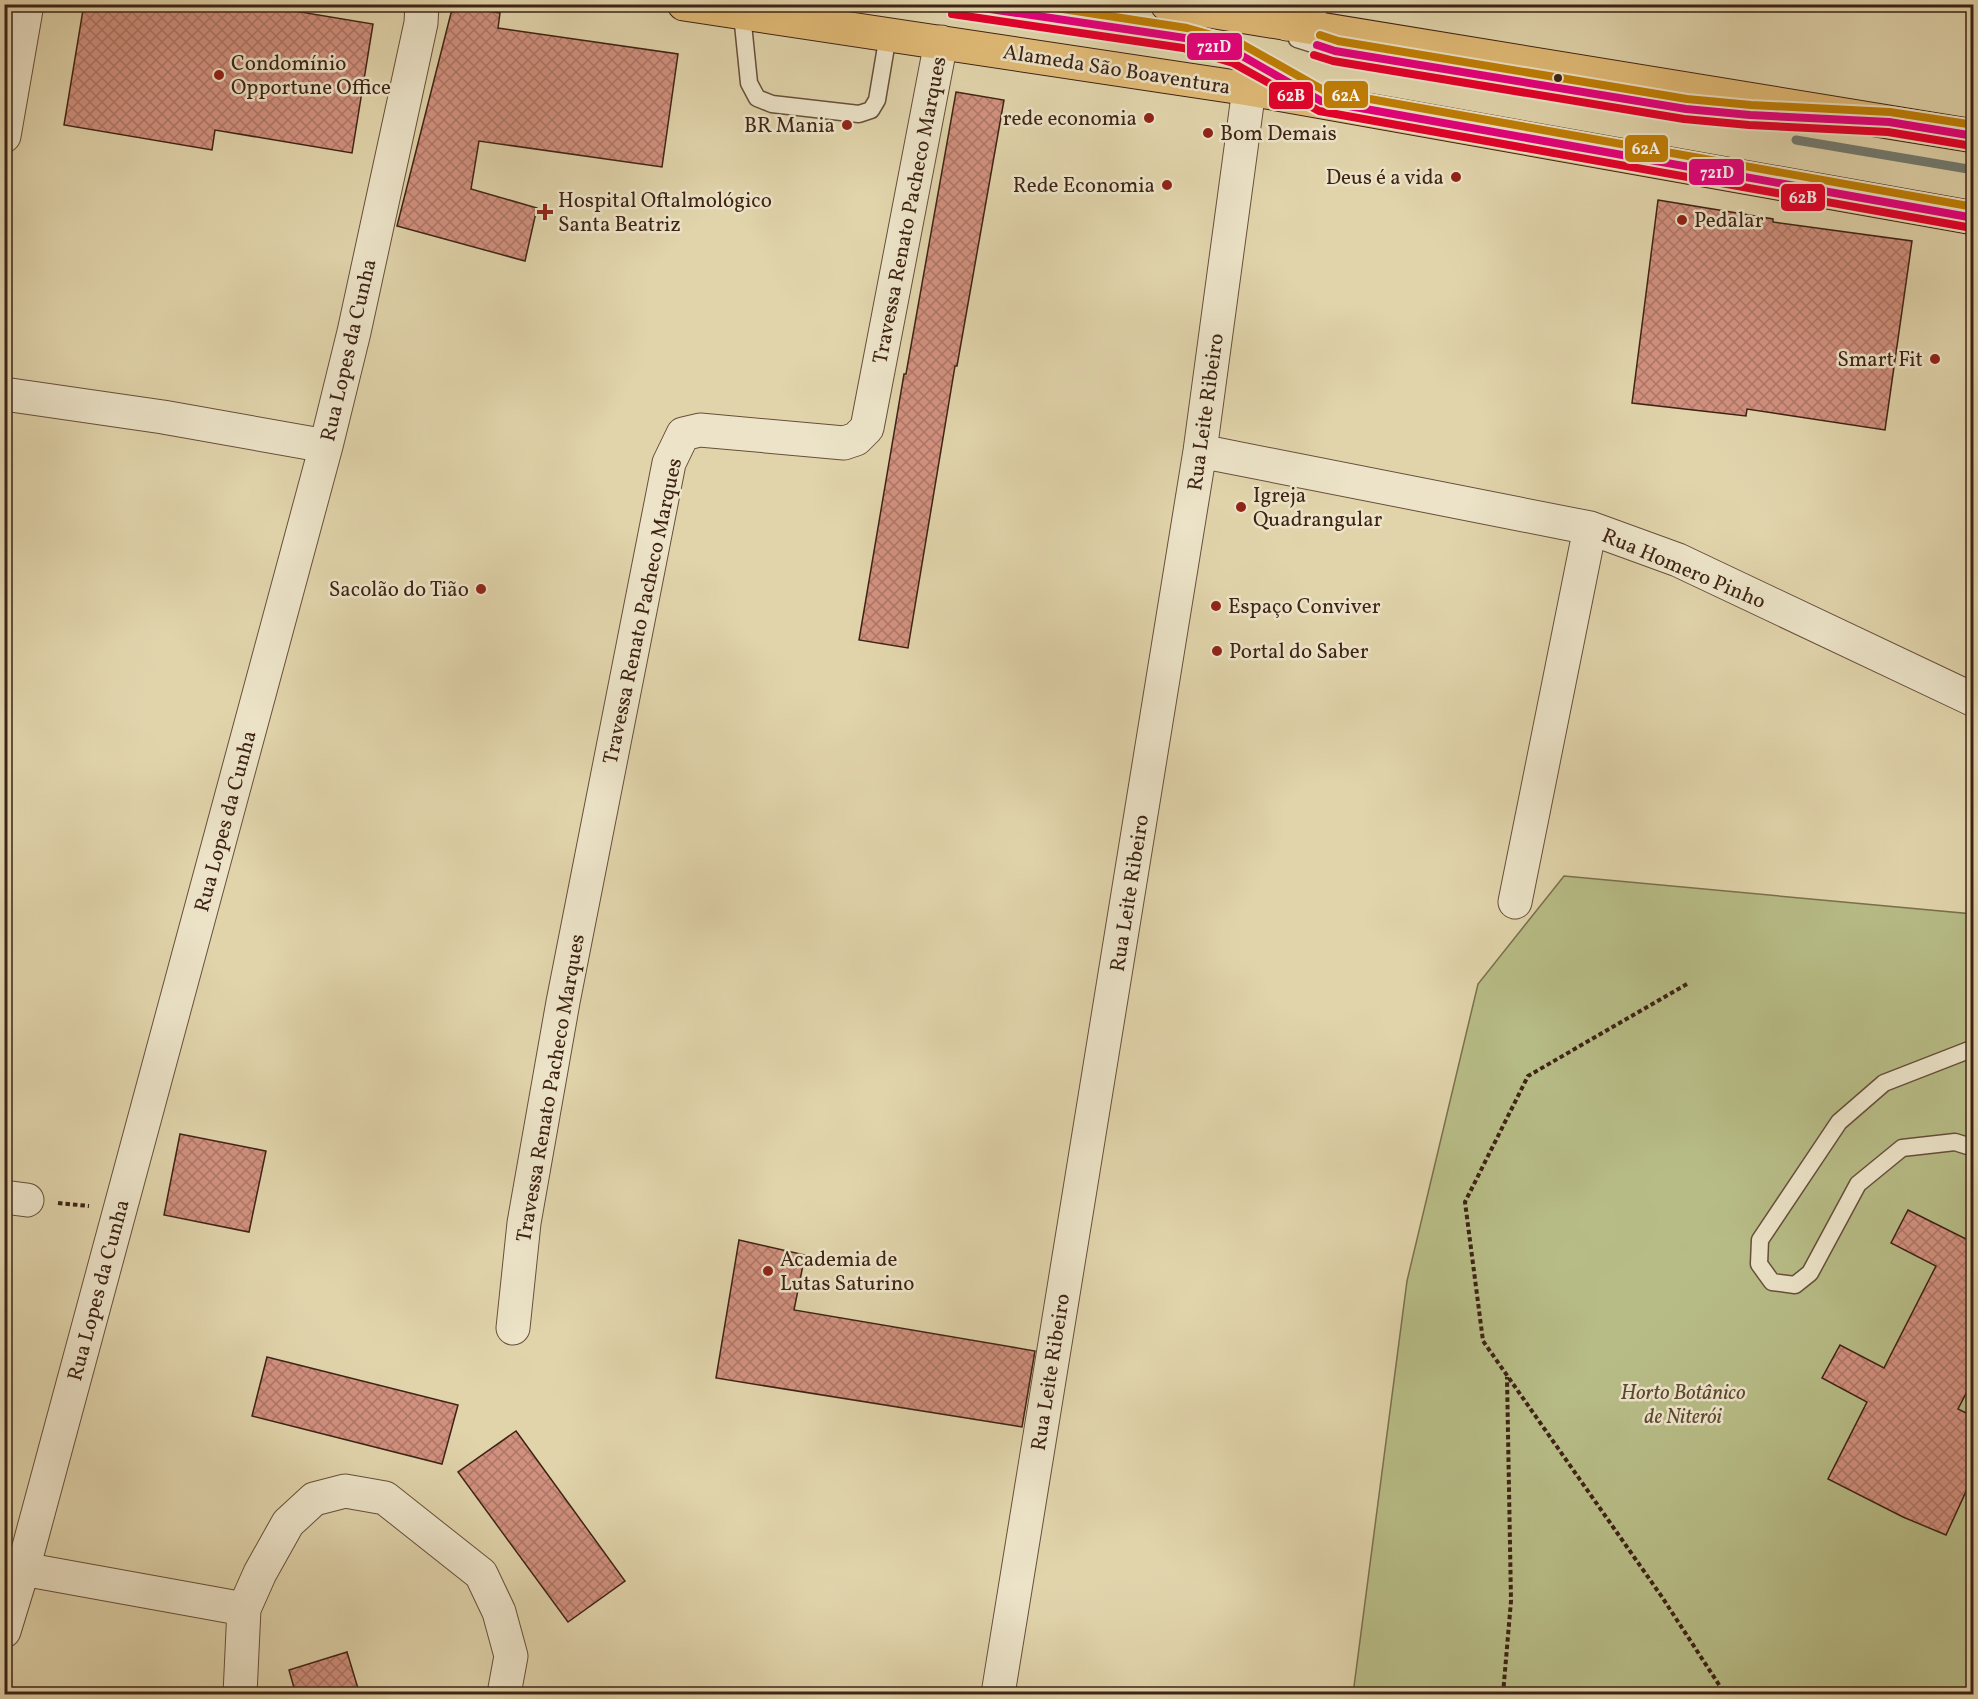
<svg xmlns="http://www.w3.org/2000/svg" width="1978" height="1699" viewBox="0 0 1978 1699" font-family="Vollkorn,serif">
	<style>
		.park { fill: #b7bc86; stroke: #7a704e; stroke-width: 1.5 }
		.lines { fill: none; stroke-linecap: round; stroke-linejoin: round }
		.stream { stroke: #737c73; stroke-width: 9 }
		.building { fill: url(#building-cross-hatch); stroke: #3e2315; stroke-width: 1.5 }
		.service-casing { stroke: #674f3a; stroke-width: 19 }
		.minor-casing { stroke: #674f3a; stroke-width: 35 }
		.tertiary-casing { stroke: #674f3a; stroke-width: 35 }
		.trunk-casing { stroke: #3e2315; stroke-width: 35 }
		.path { stroke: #3e2315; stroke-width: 4; stroke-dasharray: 4.5 3; stroke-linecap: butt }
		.service { stroke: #ece3c8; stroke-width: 16 }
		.minor { stroke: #ece3c8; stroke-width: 33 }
		.tertiary { stroke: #ece3c8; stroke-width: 33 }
		.trunk { stroke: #e0ba76; stroke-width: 33 }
		.bus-1-casing { stroke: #ece3c8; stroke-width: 12 }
		.bus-2-casing { stroke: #ece3c8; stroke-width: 12 }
		.bus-3-casing { stroke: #ece3c8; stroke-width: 12 }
		.bus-1 { stroke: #e5007d; stroke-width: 8 }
		.bus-2 { stroke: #e4002b; stroke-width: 8 }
		.bus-3 { stroke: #c07f06; stroke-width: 8 }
		.poi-dot { fill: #8f2418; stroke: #ece3c8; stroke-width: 2 }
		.bus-dot { fill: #3e2315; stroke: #ece3c8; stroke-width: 2 }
		.labels { text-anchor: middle; stroke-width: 5; stroke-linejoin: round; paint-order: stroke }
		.poi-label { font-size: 21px; fill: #3e2315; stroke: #ece3c8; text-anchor: start }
		.street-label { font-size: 21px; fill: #3e2315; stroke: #ece3c8 }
		.park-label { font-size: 21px; font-style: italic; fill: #5c4931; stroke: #ece3c8 }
		.line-badge { stroke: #ece3c8; stroke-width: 2 }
		.badge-label { font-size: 16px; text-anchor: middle; font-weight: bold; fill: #fff }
	</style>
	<defs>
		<pattern id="building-cross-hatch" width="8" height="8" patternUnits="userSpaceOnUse" patternTransform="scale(1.5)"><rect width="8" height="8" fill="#d2917f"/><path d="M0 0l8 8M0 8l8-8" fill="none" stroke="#ac7667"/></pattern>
	</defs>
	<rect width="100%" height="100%" fill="#e1d4ab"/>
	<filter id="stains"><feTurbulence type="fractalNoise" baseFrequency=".00333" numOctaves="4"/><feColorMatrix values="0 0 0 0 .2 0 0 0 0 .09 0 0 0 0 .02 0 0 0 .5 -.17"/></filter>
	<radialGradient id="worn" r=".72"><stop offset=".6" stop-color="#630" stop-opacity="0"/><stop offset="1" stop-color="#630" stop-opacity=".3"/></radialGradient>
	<!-- park -->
	<path class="park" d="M 1564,876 L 1973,914 L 1973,1694 L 1353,1694 L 1407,1281 L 1478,984 Z"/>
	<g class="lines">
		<!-- stream -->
		<path class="stream" d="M 1796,140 L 1974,170"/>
	</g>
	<!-- building -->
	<path class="building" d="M 84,4 L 252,4 L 373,24 L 352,153 L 215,130 L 212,150 L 64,125 Z
		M 462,7 L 500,13 L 498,28 L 678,54 L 662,167 L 479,141 L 471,189 L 537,208 L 525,261 L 397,226 L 451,13 Z
		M 956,92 L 1004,100 L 957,366 L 955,366 L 908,648 L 859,640 L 904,374 L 906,374 Z
		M 1658,200 L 1773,219 L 1773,222 L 1912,241 L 1885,430 L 1747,409 L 1746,416 L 1632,403 Z
		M 180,1134 L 266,1151 L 249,1232 L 164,1215 Z
		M 1908,1210 L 1974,1243 L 1974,1378 L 1958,1409 L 1974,1417 L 1974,1474 L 1946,1535 L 1903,1517 L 1828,1479 L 1867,1402 L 1822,1378 L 1840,1345 L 1884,1368 L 1936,1266 L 1891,1243 Z
		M 739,1240 L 805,1255 L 794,1310 L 1035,1351 L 1022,1427 L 716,1378 Z
		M 267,1357 L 458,1405 L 442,1464 L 252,1416 Z
		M 516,1431 L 625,1581 L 568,1622 L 458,1472 Z
		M 347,1652 L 360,1695 L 296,1695 L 289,1670 Z"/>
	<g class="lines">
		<!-- service casing -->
		<g class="service-casing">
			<path id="service" d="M 954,4 L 1185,38 L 1237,53 L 1299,88
				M 742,14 L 749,83 L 757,98 L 772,104 L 859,114 L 871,110 L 877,100 L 888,35
				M 1297,39 L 1335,51 L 1686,109 L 1759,116
				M 1974,1048 L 1884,1083 L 1839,1122 L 1760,1240 L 1759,1264 L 1772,1282 L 1795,1285 L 1810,1273 L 1858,1184 L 1902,1148 L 1955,1142 L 1974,1148"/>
		</g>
		<!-- minor casing -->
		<g class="minor-casing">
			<path id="minor" d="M 1287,24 L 1312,4
				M 4,394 L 163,417 L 326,446
				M 1200,451 L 1590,528 L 1678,560 L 1974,700
				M 1515,902 L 1590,528
				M 4,1197 L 27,1200
				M 513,1328 L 524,1223 L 563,1002 L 669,463 L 683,434 L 700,430 L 844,443 L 856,439 L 867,428 L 941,42
				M 23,1569 L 244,1609
				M 4,1631 L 23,1569 L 326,446 L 354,332 L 421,23 L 422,4
				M 240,1694 L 244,1609 L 260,1573 L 288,1523 L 314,1499 L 345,1491 L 385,1498 L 481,1574 L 499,1612 L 511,1656 L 504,1694
				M 998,1694 L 1200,451 L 1249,89"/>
		</g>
		<!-- tertiary casing -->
		<g class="tertiary-casing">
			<path id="tertiary" d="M 4,136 L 27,4"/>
		</g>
		<!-- trunk casing -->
		<g class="trunk-casing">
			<path id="trunk" d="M 684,4 L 1249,89 L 1974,218
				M 1167,4 L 1974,136"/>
		</g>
		<!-- path -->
		<path class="path" d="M 1687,984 L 1528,1076 L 1465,1202 L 1483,1341 L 1662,1597 L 1725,1694
			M 58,1203 L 89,1206
			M 1503,1694 L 1511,1601 L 1507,1377"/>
		<!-- service -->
		<use href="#service" class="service"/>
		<!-- minor -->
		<use href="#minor" class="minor"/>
		<!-- tertiary -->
		<use href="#tertiary" class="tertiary"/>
		<!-- trunk -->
		<use href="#trunk" class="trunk"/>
		<!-- bus-1 casing -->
		<g class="bus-1-casing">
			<path id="bus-1" d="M 957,4 L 1185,38 L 1237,53 L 1321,101 L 1974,218
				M 1317,45 L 1335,51 L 1686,109 L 1750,115 L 1889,122 L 1974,136"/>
		</g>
		<!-- bus-2 casing -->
		<g class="bus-2-casing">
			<path id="bus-2" d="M 952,14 L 1183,48 L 1233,63 L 1319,111 L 1972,228
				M 1314,55 L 1333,61 L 1684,119 L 1749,125 L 1888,132 L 1972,146"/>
		</g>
		<!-- bus-3 casing -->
		<g class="bus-3-casing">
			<path id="bus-3" d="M 1030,4 L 1187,28 L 1240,43 L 1325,91 L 1974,207
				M 1320,35 L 1338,41 L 1687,99 L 1751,105 L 1890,112 L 1974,125"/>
		</g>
		<!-- bus-1 -->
		<use href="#bus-1" class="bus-1"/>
		<!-- bus-2 -->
		<use href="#bus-2" class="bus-2"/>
		<!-- bus-3 -->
		<use href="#bus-3" class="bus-3"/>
	</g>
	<!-- markers -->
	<g class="poi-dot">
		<circle cx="219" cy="75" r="6"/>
		<circle cx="1149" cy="118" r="6"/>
		<circle cx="847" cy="125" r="6"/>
		<circle cx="1208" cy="133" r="6"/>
		<circle cx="1456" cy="177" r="6"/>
		<circle cx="1167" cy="185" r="6"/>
		<path d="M542 203h6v6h6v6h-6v6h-6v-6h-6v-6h6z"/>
		<circle cx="1682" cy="220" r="6"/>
		<circle cx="1935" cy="359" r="6"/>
		<circle cx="1241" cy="507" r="6"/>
		<circle cx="481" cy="589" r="6"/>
		<circle cx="1216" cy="606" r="6"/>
		<circle cx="1217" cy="651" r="6"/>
		<circle cx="768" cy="1271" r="6"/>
	</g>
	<circle class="bus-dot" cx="1558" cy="78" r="5"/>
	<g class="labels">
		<!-- poi labels -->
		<g class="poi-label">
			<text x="231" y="70">Condomínio<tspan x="231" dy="24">Opportune Office</tspan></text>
			<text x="1137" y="125" text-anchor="end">rede economia</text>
			<text x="835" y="132" text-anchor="end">BR Mania</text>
			<text x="1220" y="140">Bom Demais</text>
			<text x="1444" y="184" text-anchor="end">Deus é a vida</text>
			<text x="1155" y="192" text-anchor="end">Rede Economia</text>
			<text x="558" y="207">Hospital Oftalmológico<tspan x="558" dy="24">Santa Beatriz</tspan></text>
			<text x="1694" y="227">Pedalar</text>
			<text x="1923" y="366" text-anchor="end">Smart Fit</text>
			<text x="1253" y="502">Igreja<tspan x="1253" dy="24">Quadrangular</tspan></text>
			<text x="469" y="596" text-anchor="end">Sacolão do Tião</text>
			<text x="1228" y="613">Espaço Conviver</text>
			<text x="1229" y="658">Portal do Saber</text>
			<text x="780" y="1266">Academia de<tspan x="780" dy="24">Lutas Saturino</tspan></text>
		</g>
		<!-- street labels -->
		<g class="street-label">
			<text transform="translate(1117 69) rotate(9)" y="7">Alameda São Boaventura</text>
			<text transform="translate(909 210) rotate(-79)" y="7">Travessa Renato Pacheco Marques</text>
			<text transform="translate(348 350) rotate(-77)" y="7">Rua Lopes da Cunha</text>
			<text transform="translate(1205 412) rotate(-82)" y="7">Rua Leite Ribeiro</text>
			<text transform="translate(1684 568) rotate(23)" y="7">Rua Homero Pinho</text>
			<text transform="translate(642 611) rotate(-78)" y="7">Travessa Renato Pacheco Marques</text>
			<text transform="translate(225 821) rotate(-75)" y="7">Rua Lopes da Cunha</text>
			<text transform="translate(1129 893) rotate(-81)" y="7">Rua Leite Ribeiro</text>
			<text transform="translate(550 1088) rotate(-80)" y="7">Travessa Renato Pacheco Marques</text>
			<text transform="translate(98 1290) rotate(-75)" y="7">Rua Lopes da Cunha</text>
			<text transform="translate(1050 1372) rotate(-81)" y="7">Rua Leite Ribeiro</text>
		</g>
		<!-- park labels -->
		<g class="park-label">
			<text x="1683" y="1399">Horto Botânico<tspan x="1683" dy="24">de Niterói</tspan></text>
		</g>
	</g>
	<g class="line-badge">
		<rect x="1186" y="32" width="57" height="29" rx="6" fill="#e5007d"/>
		<rect x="1323" y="80" width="46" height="29" rx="6" fill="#c07f06"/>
		<rect x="1268" y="81" width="46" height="29" rx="6" fill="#e4002b"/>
		<rect x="1624" y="134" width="45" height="29" rx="6" fill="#c07f06"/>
		<rect x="1688" y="158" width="57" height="28" rx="6" fill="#e5007d"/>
		<rect x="1780" y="183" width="46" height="29" rx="6" fill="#e4002b"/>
	</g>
	<g class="badge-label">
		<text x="1214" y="52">721D</text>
		<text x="1346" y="101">62A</text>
		<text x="1291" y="101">62B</text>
		<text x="1646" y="154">62A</text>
		<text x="1717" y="178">721D</text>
		<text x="1803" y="203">62B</text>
	</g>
	<!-- margin -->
	<rect width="1978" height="1699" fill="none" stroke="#e1d4ab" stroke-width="24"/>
	<rect x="6" y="6" width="1966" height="1687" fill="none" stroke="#3e2315" stroke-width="3"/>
	<rect x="12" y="12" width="1954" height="1675" fill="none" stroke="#3e2315" stroke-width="1.5"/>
	<rect width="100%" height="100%" filter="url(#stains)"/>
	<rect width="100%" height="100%" fill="url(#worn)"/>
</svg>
